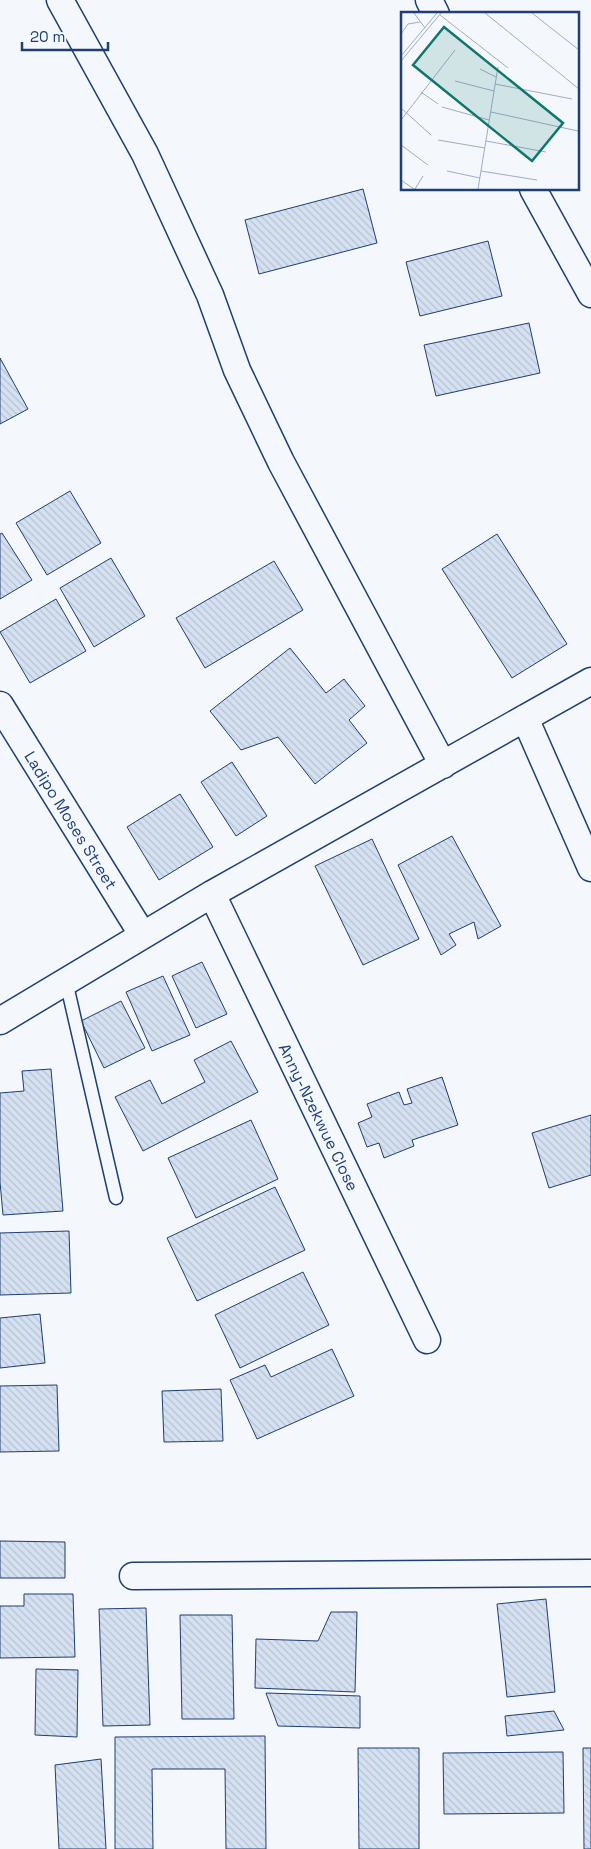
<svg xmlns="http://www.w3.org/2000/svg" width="591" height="1849" viewBox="0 0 591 1849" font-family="'Space Grotesk',sans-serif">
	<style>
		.building { fill: url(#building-back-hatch); stroke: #1d3f73 }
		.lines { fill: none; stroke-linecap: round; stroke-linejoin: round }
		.lane-casing { stroke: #1d3f73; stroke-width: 15 }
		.street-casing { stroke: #1d3f73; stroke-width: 29 }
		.lane { stroke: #f4f7fb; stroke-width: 12 }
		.street { stroke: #f4f7fb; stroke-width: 26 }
		.labels { text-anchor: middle; stroke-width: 4; stroke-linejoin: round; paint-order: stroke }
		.street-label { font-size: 16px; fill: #1d3f73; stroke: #f4f7fb }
		.inset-road { fill: none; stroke: #9eadc5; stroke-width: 1 }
		.view { fill: #0f766e; fill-opacity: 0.15; stroke: #0f766e; stroke-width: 2.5 }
		.inset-edge { fill: none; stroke: #1d3f73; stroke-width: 2.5 }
	</style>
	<defs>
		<pattern id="building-back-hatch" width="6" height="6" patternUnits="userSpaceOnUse" patternTransform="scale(1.25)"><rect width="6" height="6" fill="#d5e0f0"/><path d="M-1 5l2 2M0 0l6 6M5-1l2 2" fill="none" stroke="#b6c1d1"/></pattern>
	</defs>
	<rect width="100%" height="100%" fill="#f4f7fb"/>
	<!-- building -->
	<path class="building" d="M 363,189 L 377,243 L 259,274 L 245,220 Z
		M 488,241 L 502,296 L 420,316 L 406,262 Z
		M 529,323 L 540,373 L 436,396 L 424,345 Z
		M 0,358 L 28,409 L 0,424 Z
		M 70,491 L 101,543 L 47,575 L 16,523 Z
		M 2,533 L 32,580 L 0,599 L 0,534 Z
		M 497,534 L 567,644 L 512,678 L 442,569 Z
		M 111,558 L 145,616 L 94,647 L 60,588 Z
		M 274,561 L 303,610 L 205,668 L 176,618 Z
		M 56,599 L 86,651 L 30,683 L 0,632 Z
		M 290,648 L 326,693 L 344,679 L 365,706 L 349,720 L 367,743 L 315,784 L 278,737 L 241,750 L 210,711 Z
		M 232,762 L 267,816 L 236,836 L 201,782 Z
		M 180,794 L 213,847 L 159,880 L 127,827 Z
		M 452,836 L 501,926 L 478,939 L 474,922 L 449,934 L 456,945 L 441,955 L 398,865 Z
		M 372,839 L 419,939 L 363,965 L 315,866 Z
		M 202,962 L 227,1014 L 196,1028 L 172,976 Z
		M 163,976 L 190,1035 L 152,1051 L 126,992 Z
		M 121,1001 L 145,1048 L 104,1068 L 81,1021 Z
		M 231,1041 L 258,1092 L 143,1151 L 115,1097 L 150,1080 L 162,1104 L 205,1082 L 194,1060 Z
		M 51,1069 L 63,1211 L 3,1215 L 0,1182 L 0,1093 L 24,1091 L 22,1071 Z
		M 442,1077 L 458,1125 L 412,1140 L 414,1146 L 384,1158 L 379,1143 L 367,1147 L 358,1123 L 372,1117 L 367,1104 L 399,1092 L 404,1105 L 412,1103 L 407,1089 Z
		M 591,1115 L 591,1175 L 549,1188 L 532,1133 Z
		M 251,1120 L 278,1179 L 196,1218 L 168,1158 Z
		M 275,1187 L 305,1250 L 197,1301 L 167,1238 Z
		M 69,1231 L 71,1293 L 0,1295 L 0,1233 Z
		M 303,1272 L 329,1325 L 240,1368 L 215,1315 Z
		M 40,1314 L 45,1363 L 0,1368 L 0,1318 Z
		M 332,1349 L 354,1396 L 257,1439 L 230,1380 L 265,1365 L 271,1377 Z
		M 57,1385 L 59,1451 L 0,1452 L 0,1386 Z
		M 221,1389 L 223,1441 L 164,1442 L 162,1391 Z
		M 0,1541 L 65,1542 L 65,1578 L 0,1578 Z
		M 24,1594 L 73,1594 L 75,1657 L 0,1658 L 0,1606 L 24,1606 Z
		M 546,1599 L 555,1692 L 507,1697 L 497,1604 Z
		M 146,1608 L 150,1725 L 103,1726 L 99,1609 Z
		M 331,1612 L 357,1612 L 355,1692 L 255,1688 L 256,1639 L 318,1641 Z
		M 180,1615 L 232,1615 L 234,1719 L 182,1719 Z
		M 36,1669 L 78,1670 L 77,1737 L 35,1735 Z
		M 266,1693 L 360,1696 L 360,1728 L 278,1726 Z
		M 554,1711 L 564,1730 L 507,1736 L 505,1716 Z
		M 265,1736 L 266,1849 L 226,1849 L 225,1769 L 152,1769 L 153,1849 L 115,1849 L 115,1737 Z
		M 358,1748 L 419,1748 L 419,1849 L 359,1849 Z
		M 583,1748 L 591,1748 L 591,1849 L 584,1849 Z
		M 563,1752 L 564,1813 L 444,1814 L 443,1753 Z
		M 101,1759 L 106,1849 L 59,1849 L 55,1765 Z"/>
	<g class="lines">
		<!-- lane casing -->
		<g class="lane-casing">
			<path id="lane" d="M 66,981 L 116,1198"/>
		</g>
		<!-- street casing -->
		<g class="street-casing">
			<path id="street" d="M 60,0 L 145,154 L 210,295 L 237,370 L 281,462 L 443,765
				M 429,0 L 436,14
				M 533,189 L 591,294
				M 0,705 L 142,934
				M 525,718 L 591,868
				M 212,894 L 427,1340
				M 0,1021 L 212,894 L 591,681
				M 133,1576 L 591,1573"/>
		</g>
		<!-- lane -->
		<use href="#lane" class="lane"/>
		<!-- street -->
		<use href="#street" class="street"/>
	</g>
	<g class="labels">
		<!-- street labels -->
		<g class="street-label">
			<text transform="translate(71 820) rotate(58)" y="6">Ladipo Moses Street</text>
			<text transform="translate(319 1117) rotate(64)" y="6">Anny-Nzekwue Close</text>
		</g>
	</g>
	<!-- overview -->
	<g transform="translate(401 12)">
		<rect width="178" height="178" fill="#f4f7fb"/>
		<path class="inset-road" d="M 13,1 L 24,16M 84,1 L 178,77M 131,1 L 178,38M 39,3 L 107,56M 0,22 L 7,12 L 19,10M 0,44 L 36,1M 0,49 L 40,1M 79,57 L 95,65M 54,69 L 93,79M 94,72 L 171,87M 20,80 L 37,92M 41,95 L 88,108M 0,96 L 30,123M 90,100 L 177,119M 0,108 L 54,38M 37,128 L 84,136M 85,129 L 145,140M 0,133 L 27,153M 46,159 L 79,166M 80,159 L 136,168M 0,168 L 13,177M 14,177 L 22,164M 77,177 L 97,55"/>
		<path class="view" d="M 43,15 L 162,111 L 131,149 L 12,53 Z"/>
		<rect width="178" height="178" class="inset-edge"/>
	</g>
	<!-- scale -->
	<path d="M22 42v8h86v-8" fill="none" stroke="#1d3f73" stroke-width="2.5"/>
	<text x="30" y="42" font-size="15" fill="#1d3f73" stroke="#f4f7fb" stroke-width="4" paint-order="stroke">20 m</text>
</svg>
